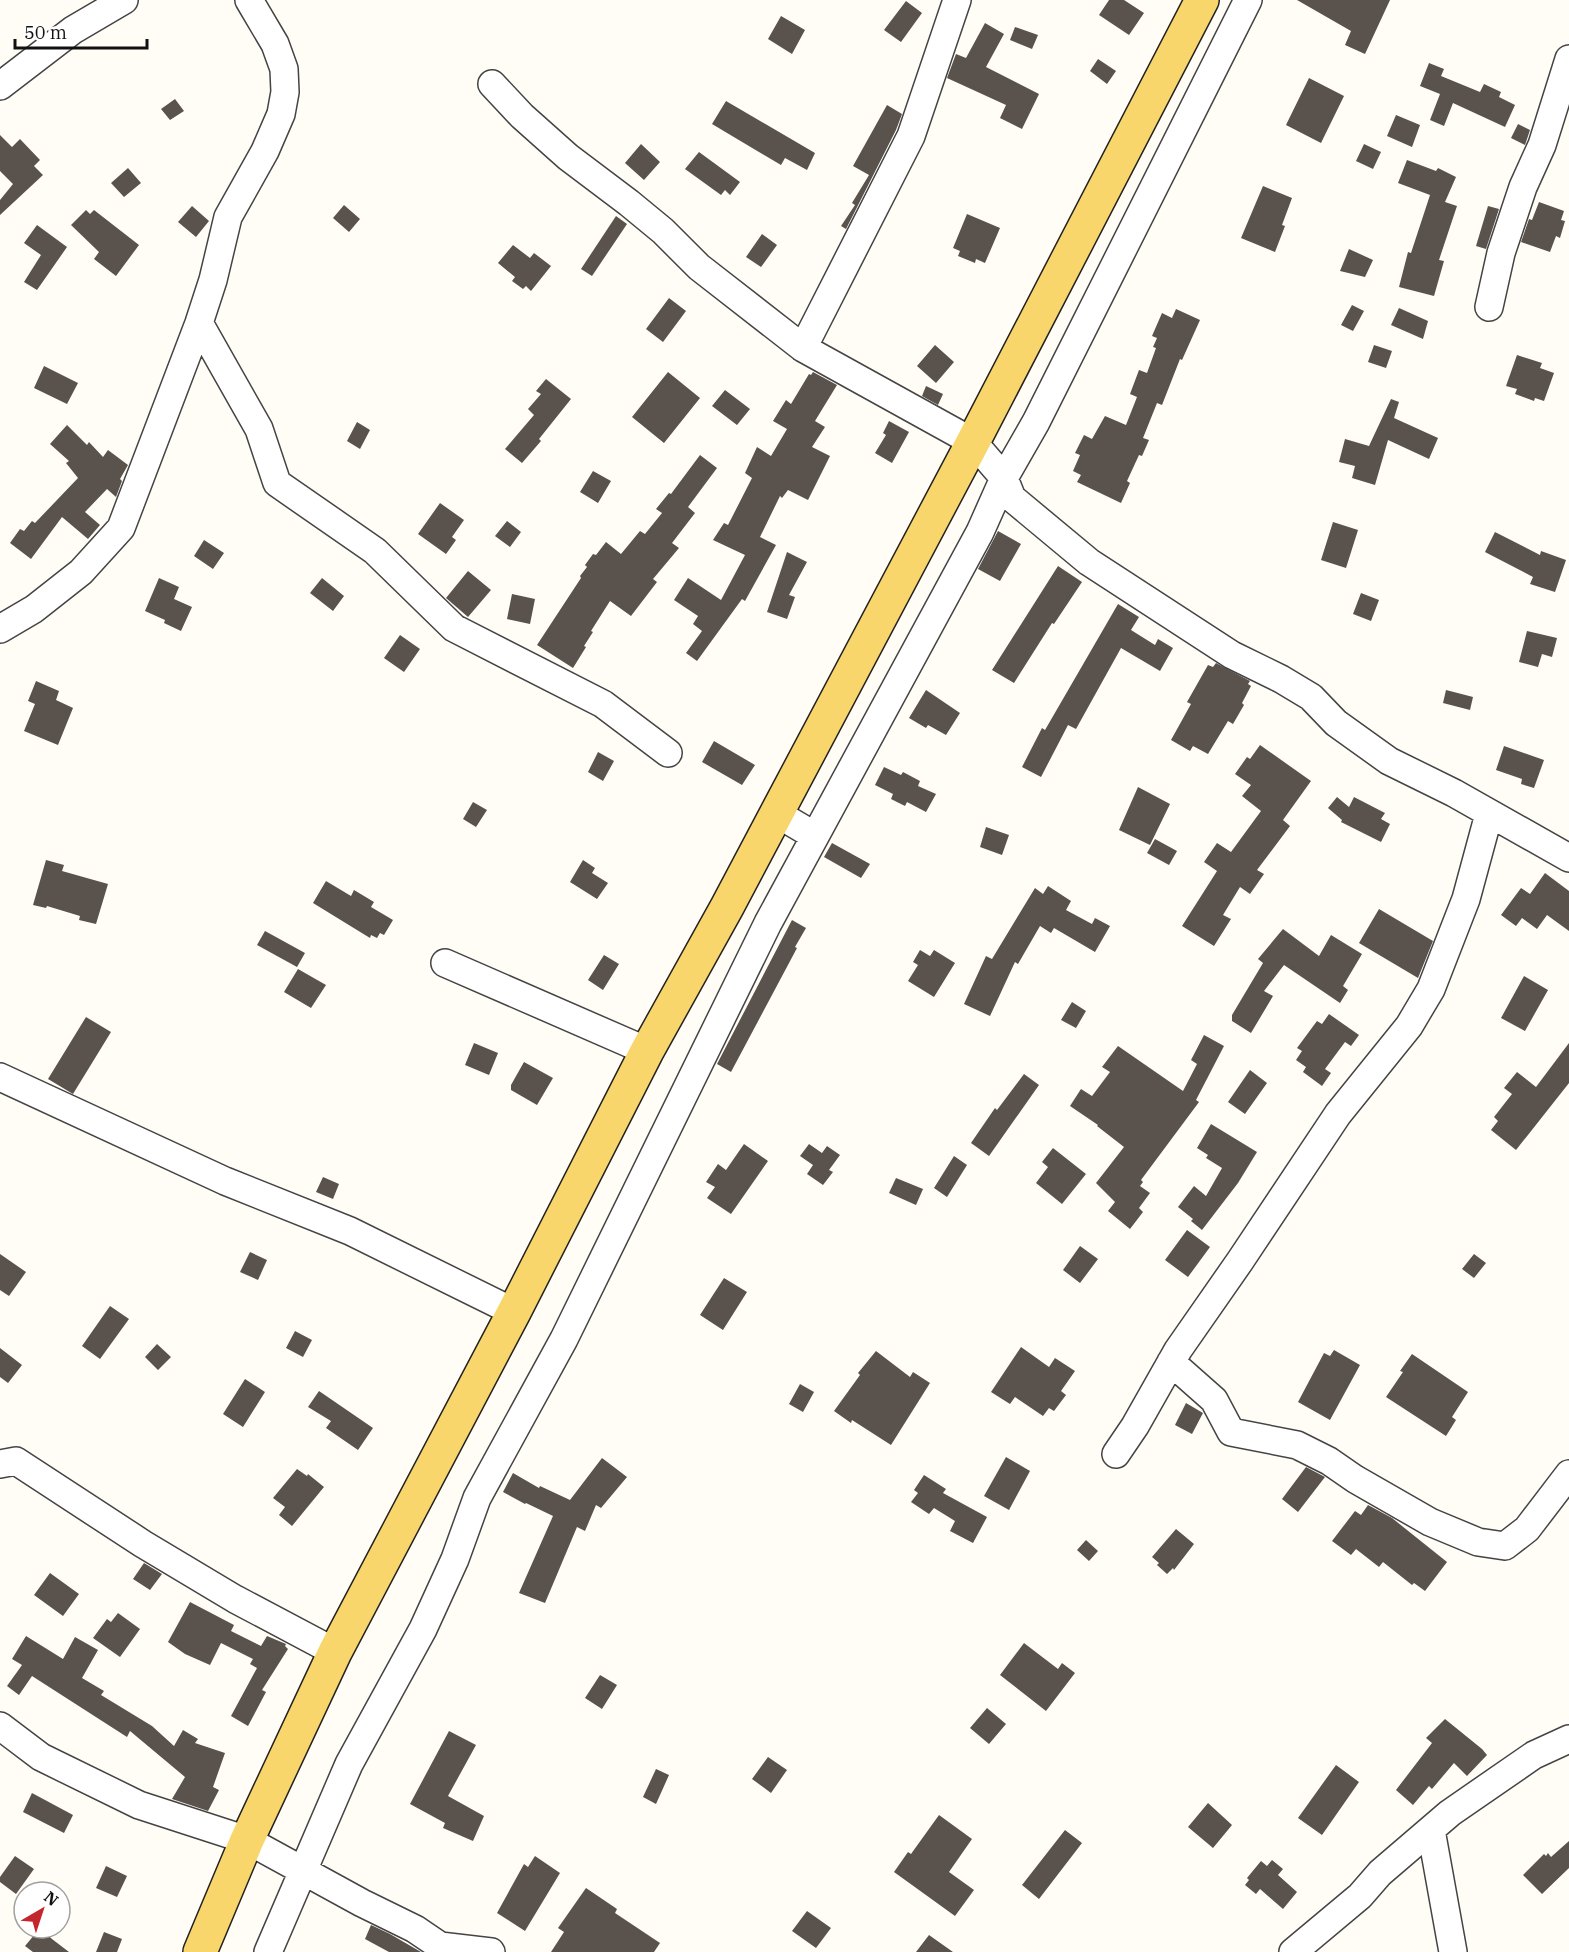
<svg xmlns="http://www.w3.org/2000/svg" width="1569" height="1952" viewBox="0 0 1569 1952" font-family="'IBM Plex Serif',serif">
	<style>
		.building { fill: #5a524d }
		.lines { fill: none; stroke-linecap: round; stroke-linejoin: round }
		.minor-casing { stroke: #444; stroke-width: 30 }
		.major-casing { stroke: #222; stroke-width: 36 }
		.minor { stroke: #fff; stroke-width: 27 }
		.major { stroke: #f9d66b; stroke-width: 33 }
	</style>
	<rect width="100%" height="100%" fill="#fffdf5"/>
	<!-- building -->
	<path class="building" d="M 1109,0 L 1124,0 L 1144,13 L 1129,35 L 1099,15 Z
		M 1297,0 L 1390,0 L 1365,54 L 1345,45 L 1351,31 Z
		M 906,1 L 922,13 L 901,42 L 884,30 Z
		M 781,16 L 805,30 L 792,54 L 768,39 Z
		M 985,23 L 1004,34 L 986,67 L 1039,94 L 1022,129 L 1000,118 L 1006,105 L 947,78 L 956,54 L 966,58 Z
		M 1015,27 L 1038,35 L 1032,49 L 1010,40 Z
		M 1098,59 L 1116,71 L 1107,84 L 1090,71 Z
		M 1429,63 L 1444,69 L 1441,76 L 1480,92 L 1484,84 L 1501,92 L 1499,97 L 1515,105 L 1505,127 L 1453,103 L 1444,126 L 1430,120 L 1440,94 L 1420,86 Z
		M 1309,78 L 1344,96 L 1321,143 L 1286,125 Z
		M 175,99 L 184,111 L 170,120 L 161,109 Z
		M 726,101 L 815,153 L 807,170 L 785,158 L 781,165 L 712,124 Z
		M 887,105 L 902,114 L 896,130 L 846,229 L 841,226 L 855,205 L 852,203 L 869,175 L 853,166 Z
		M 1396,115 L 1420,125 L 1412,147 L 1387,136 Z
		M 1518,124 L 1530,130 L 1525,145 L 1511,138 Z
		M 0,135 L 12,147 L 20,139 L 40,160 L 34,166 L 43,175 L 0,215 L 0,200 L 13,184 L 0,171 Z
		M 641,144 L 660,162 L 644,180 L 625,163 Z
		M 1364,144 L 1381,152 L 1373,169 L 1356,161 Z
		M 699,152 L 740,182 L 730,195 L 725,190 L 721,195 L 685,169 Z
		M 1407,160 L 1436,171 L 1438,168 L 1456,177 L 1445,202 L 1457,206 L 1439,260 L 1444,261 L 1434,296 L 1399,287 L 1408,252 L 1411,253 L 1430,195 L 1398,183 Z
		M 128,168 L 141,183 L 124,197 L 111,183 Z
		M 1263,186 L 1292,198 L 1282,225 L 1285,226 L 1275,252 L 1241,238 Z
		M 1539,202 L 1564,211 L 1561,220 L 1565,221 L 1560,238 L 1556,236 L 1550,252 L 1521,242 L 1529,219 L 1532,220 Z
		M 344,205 L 360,219 L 349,232 L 333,218 Z
		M 192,206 L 209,221 L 196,237 L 178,222 Z
		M 1488,206 L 1499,209 L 1486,249 L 1476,246 Z
		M 86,210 L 90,214 L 94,210 L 139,245 L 116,276 L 94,259 L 99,252 L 71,225 Z
		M 967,214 L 1000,228 L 985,263 L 976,259 L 975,263 L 958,256 L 960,251 L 953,248 Z
		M 616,216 L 627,224 L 592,276 L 581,269 Z
		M 37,225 L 67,247 L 37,290 L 24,282 L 41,255 L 24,243 Z
		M 762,234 L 777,245 L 761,267 L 746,257 Z
		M 513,245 L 530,258 L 534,253 L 551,266 L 531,291 L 526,286 L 523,289 L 512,281 L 515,277 L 498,263 Z
		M 1349,249 L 1373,260 L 1365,277 L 1340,271 Z
		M 669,298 L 686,311 L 663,342 L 646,329 Z
		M 1352,305 L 1364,311 L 1353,331 L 1341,325 Z
		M 1399,308 L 1428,321 L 1423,339 L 1391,325 Z
		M 1176,309 L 1200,320 L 1182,360 L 1180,359 L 1162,405 L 1157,403 L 1143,438 L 1149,440 L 1142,456 L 1139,455 L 1127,481 L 1130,483 L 1121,503 L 1077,482 L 1081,475 L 1073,471 L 1080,455 L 1075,453 L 1084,435 L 1092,439 L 1105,416 L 1126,425 L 1137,397 L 1130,394 L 1139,370 L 1147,373 L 1156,348 L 1153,347 L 1157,338 L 1152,336 L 1162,313 L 1172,318 Z
		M 935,345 L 954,362 L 936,383 L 917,366 Z
		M 1374,345 L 1392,351 L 1386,368 L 1368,362 Z
		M 1517,355 L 1542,363 L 1540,368 L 1554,373 L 1544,401 L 1535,398 L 1534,401 L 1515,394 L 1517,389 L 1506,386 Z
		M 44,366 L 78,383 L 67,404 L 34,388 Z
		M 668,372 L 700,398 L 664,443 L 632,417 Z
		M 813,372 L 837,385 L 815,421 L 825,427 L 812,447 L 830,456 L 808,500 L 788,490 L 782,498 L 780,496 L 760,537 L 776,545 L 745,601 L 742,599 L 697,661 L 686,653 L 702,631 L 693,624 L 698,616 L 674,600 L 688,578 L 721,600 L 745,555 L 713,540 L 724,523 L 728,525 L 752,478 L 745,473 L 757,447 L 771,456 L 787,429 L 773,421 L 786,400 L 791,404 L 809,374 L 811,375 Z
		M 546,379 L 571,399 L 539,439 L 541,441 L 522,463 L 505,449 L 534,415 L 528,409 L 541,394 L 536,391 Z
		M 926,386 L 943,394 L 938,405 L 922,396 Z
		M 725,390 L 750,409 L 737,425 L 712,406 Z
		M 1391,399 L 1399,402 L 1394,418 L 1438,438 L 1429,459 L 1388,440 L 1375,485 L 1352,478 L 1355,466 L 1339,462 L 1345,439 L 1369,446 Z
		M 889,421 L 909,432 L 892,463 L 875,453 L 886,435 L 883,433 Z
		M 357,422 L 370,430 L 360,449 L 347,441 Z
		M 67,425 L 87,445 L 89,442 L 103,457 L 108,450 L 128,465 L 120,479 L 122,481 L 116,497 L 107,489 L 85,512 L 100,525 L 88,539 L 62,517 L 31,559 L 10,543 L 20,529 L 24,531 L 32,521 L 35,523 L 78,478 L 66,463 L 69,461 L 50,444 Z
		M 700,455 L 717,468 L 688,507 L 695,513 L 672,543 L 679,548 L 653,579 L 657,582 L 631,616 L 610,601 L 591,631 L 593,632 L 584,646 L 586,647 L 573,668 L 537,645 L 581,578 L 580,576 L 587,567 L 585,565 L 593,554 L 596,555 L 606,542 L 621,554 L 640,531 L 645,534 L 662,513 L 656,509 L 669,493 L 671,494 Z
		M 593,471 L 611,481 L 598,503 L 580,492 Z
		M 440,503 L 464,520 L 452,537 L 456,540 L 446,554 L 418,534 Z
		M 507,521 L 521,532 L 510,547 L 495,536 Z
		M 1333,522 L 1358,530 L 1346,568 L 1321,560 Z
		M 998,531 L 1021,544 L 1000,581 L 978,569 Z
		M 1495,532 L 1540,555 L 1541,551 L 1566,560 L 1555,592 L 1530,584 L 1533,577 L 1485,552 Z
		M 204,540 L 224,553 L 213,569 L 194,556 Z
		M 787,552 L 807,562 L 789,595 L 795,597 L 787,619 L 767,612 Z
		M 1058,566 L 1082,582 L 1054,624 L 1052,623 L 1014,683 L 992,670 Z
		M 468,571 L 491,590 L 468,617 L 446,598 Z
		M 159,578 L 179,587 L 174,599 L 192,607 L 181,631 L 164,623 L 165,620 L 145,611 Z
		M 322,578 L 344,596 L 333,611 L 310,593 Z
		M 1361,593 L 1379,600 L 1371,621 L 1353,614 Z
		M 512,594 L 535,599 L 530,624 L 507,619 Z
		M 1118,604 L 1139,617 L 1131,630 L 1155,645 L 1158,639 L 1173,648 L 1160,671 L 1121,648 L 1076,729 L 1068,725 L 1041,777 L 1022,767 L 1042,728 L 1045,730 Z
		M 1527,631 L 1557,638 L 1552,657 L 1542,654 L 1538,667 L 1519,662 Z
		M 400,635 L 420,649 L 404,672 L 384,658 Z
		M 1216,663 L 1250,681 L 1248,684 L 1251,686 L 1242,703 L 1244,705 L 1233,724 L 1228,721 L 1208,754 L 1193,746 L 1190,751 L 1171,740 L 1191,704 L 1187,702 L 1208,665 L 1213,667 Z
		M 36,681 L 59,691 L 56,700 L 73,708 L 58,745 L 24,731 L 35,704 L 28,701 Z
		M 926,690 L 960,713 L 946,735 L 928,725 L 926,728 L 909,718 Z
		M 1446,690 L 1473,697 L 1470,710 L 1443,703 Z
		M 714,741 L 755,765 L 742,785 L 702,762 Z
		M 1260,745 L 1311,781 L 1283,820 L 1290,826 L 1257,870 L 1264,874 L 1250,894 L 1240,887 L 1223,915 L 1231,919 L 1214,946 L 1182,926 L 1217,871 L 1204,862 L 1217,843 L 1231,852 L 1261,811 L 1242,796 L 1251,785 L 1235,774 L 1247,757 L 1250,759 Z
		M 1504,746 L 1544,760 L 1534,788 L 1521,784 L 1522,779 L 1496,770 Z
		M 598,752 L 614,761 L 603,781 L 588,772 Z
		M 884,767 L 901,775 L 903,772 L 920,781 L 918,786 L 936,794 L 926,812 L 907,802 L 905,806 L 891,799 L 893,794 L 875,785 Z
		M 1138,787 L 1170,804 L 1150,845 L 1119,830 Z
		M 1337,797 L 1349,807 L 1354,797 L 1385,813 L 1381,819 L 1390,824 L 1381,842 L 1341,822 L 1342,820 L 1328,808 Z
		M 473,802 L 487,810 L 476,827 L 463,819 Z
		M 986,827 L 1009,835 L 1002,855 L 980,847 Z
		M 1155,839 L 1177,851 L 1169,865 L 1147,853 Z
		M 832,843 L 870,864 L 861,878 L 824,857 Z
		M 46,860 L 64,865 L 62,871 L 108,884 L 96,924 L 79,920 L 80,916 L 47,906 L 46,908 L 33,905 Z
		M 583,860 L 595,868 L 592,873 L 608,883 L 597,899 L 570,882 Z
		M 1545,873 L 1569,891 L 1569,931 L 1547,915 L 1537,929 L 1522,918 L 1516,926 L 1501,915 L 1521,888 L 1530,894 Z
		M 326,881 L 351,896 L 354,890 L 374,902 L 371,907 L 393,920 L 384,935 L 380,933 L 377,938 L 371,935 L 370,938 L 313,903 Z
		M 1048,886 L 1071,901 L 1066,910 L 1092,924 L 1095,918 L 1110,926 L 1095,952 L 1054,928 L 1051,933 L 1040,926 L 1018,964 L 1015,962 L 990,1016 L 964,1004 L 986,956 L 992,959 L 1035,888 L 1043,894 Z
		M 1379,909 L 1433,941 L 1418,978 L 1359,943 Z
		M 792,920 L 806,928 L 795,947 L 797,948 L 731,1072 L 717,1064 Z
		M 1283,929 L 1319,956 L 1331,935 L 1362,954 L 1343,986 L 1348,990 L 1340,1003 L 1284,965 L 1264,991 L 1273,996 L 1251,1033 L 1232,1021 L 1232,1015 L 1263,963 L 1258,959 Z
		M 265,931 L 305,953 L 297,967 L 257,945 Z
		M 920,950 L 930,956 L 934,950 L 955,963 L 934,997 L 908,981 L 918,965 L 913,962 Z
		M 604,955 L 619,964 L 603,990 L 588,980 Z
		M 298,969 L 326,985 L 311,1008 L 284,992 Z
		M 1524,976 L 1548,990 L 1525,1031 L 1501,1018 Z
		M 1072,1002 L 1086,1011 L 1076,1028 L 1061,1020 Z
		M 1329,1014 L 1359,1035 L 1351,1046 L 1345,1042 L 1325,1069 L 1331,1073 L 1322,1086 L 1303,1072 L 1306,1067 L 1296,1060 L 1302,1051 L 1297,1048 L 1317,1021 L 1322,1024 Z
		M 86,1017 L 111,1032 L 73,1094 L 48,1079 Z
		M 1204,1035 L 1224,1046 L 1196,1100 L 1199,1102 L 1141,1180 L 1143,1182 L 1140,1186 L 1150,1193 L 1139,1208 L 1143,1212 L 1130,1229 L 1108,1211 L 1115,1202 L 1096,1183 L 1124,1147 L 1097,1126 L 1098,1125 L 1070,1106 L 1081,1089 L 1092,1096 L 1110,1072 L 1102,1067 L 1118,1046 L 1183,1091 L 1197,1064 L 1191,1060 Z
		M 474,1043 L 498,1053 L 489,1075 L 465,1065 Z
		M 1569,1043 L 1569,1083 L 1516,1150 L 1491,1130 L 1498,1121 L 1494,1117 L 1512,1094 L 1504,1088 L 1517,1072 L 1536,1087 Z
		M 524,1062 L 553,1078 L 537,1105 L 511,1090 L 511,1085 Z
		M 1250,1070 L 1267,1083 L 1245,1114 L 1228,1102 Z
		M 1024,1074 L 1039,1085 L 989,1156 L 971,1143 L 995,1108 L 997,1110 Z
		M 1211,1124 L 1257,1152 L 1238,1183 L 1202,1230 L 1191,1221 L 1193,1219 L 1178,1207 L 1194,1186 L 1206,1196 L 1222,1168 L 1206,1158 L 1208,1155 L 1197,1148 Z
		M 744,1144 L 768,1161 L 731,1214 L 707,1198 L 715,1187 L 706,1182 L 718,1164 L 726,1170 Z
		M 809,1144 L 822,1153 L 827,1146 L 840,1155 L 829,1170 L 833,1172 L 823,1185 L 807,1174 L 813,1165 L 800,1156 Z
		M 1053,1148 L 1086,1174 L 1062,1204 L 1036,1183 L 1048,1167 L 1042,1162 Z
		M 954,1156 L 967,1165 L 947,1197 L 934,1188 Z
		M 323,1177 L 339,1184 L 333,1199 L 316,1192 Z
		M 896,1178 L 923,1189 L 916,1205 L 889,1193 Z
		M 1187,1230 L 1210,1247 L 1188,1277 L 1165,1260 Z
		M 1080,1246 L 1098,1259 L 1080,1283 L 1063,1270 Z
		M 250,1252 L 267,1260 L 258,1280 L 240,1272 Z
		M 0,1254 L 26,1272 L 9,1296 L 0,1290 Z
		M 1474,1254 L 1486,1263 L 1474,1278 L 1462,1269 Z
		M 724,1278 L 747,1292 L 723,1330 L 700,1315 Z
		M 110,1306 L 129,1319 L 100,1359 L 82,1346 Z
		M 295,1331 L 312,1340 L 303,1357 L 286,1348 Z
		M 157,1344 L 171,1357 L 158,1370 L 145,1357 Z
		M 1021,1347 L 1049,1367 L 1055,1358 L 1075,1371 L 1061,1391 L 1066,1395 L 1054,1411 L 1049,1408 L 1043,1416 L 1015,1397 L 1010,1404 L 991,1392 Z
		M 0,1348 L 22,1365 L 8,1383 L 0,1377 Z
		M 1334,1350 L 1360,1365 L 1330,1420 L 1298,1402 L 1324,1353 L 1330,1356 Z
		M 876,1351 L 910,1377 L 913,1372 L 930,1383 L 891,1445 L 852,1420 L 851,1423 L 834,1411 L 860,1375 L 858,1373 Z
		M 1412,1354 L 1468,1392 L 1452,1417 L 1456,1420 L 1446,1436 L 1386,1397 L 1403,1372 L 1400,1371 Z
		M 245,1379 L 265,1392 L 243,1427 L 223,1414 Z
		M 800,1384 L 814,1392 L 803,1412 L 789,1404 Z
		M 319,1391 L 373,1428 L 358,1450 L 326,1428 L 331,1421 L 308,1407 Z
		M 1186,1403 L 1203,1413 L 1192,1434 L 1175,1425 Z
		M 1006,1457 L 1030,1471 L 1009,1510 L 984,1496 Z
		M 602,1458 L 627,1477 L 601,1508 L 596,1505 L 585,1531 L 577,1527 L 545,1603 L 519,1593 L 553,1516 L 526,1503 L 525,1504 L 503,1492 L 513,1473 L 539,1488 L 540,1486 L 570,1500 Z
		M 1306,1467 L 1325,1477 L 1298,1512 L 1282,1499 Z
		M 297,1469 L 307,1476 L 308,1474 L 324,1487 L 292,1526 L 279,1515 L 285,1507 L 273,1498 Z
		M 924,1475 L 946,1489 L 943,1493 L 987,1517 L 973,1543 L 950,1531 L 955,1521 L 934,1508 L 929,1514 L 911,1502 L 918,1493 L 914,1490 Z
		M 1368,1505 L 1392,1518 L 1447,1562 L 1425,1591 L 1414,1583 L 1412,1585 L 1383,1562 L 1379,1567 L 1356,1549 L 1351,1555 L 1332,1541 L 1355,1511 L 1361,1515 Z
		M 1176,1529 L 1194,1544 L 1174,1570 L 1173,1568 L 1167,1574 L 1157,1565 L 1159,1563 L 1152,1557 Z
		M 1086,1540 L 1098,1551 L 1089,1561 L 1077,1550 Z
		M 144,1563 L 162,1574 L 150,1590 L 133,1579 Z
		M 50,1573 L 79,1594 L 63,1616 L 34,1595 Z
		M 190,1602 L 234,1625 L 231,1631 L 261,1646 L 267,1636 L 286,1644 L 285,1646 L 288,1649 L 262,1690 L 266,1692 L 248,1726 L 231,1716 L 257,1668 L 250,1664 L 253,1659 L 221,1643 L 210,1665 L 185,1654 L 168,1642 Z
		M 118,1613 L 140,1629 L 120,1657 L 93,1638 L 107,1619 L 111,1622 Z
		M 26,1636 L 63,1659 L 75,1637 L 98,1650 L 82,1678 L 104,1691 L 101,1695 L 152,1726 L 174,1746 L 183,1730 L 198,1739 L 195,1743 L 225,1753 L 213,1787 L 219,1790 L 208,1811 L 172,1799 L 185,1777 L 130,1731 L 127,1737 L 32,1676 L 19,1695 L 7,1686 L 22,1665 L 12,1659 Z
		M 1024,1643 L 1058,1669 L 1062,1663 L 1075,1673 L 1046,1711 L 1000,1675 Z
		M 600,1675 L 617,1685 L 602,1709 L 585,1698 Z
		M 987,1708 L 1006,1724 L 989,1744 L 970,1728 Z
		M 1445,1719 L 1482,1749 L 1487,1755 L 1467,1776 L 1454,1763 L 1432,1789 L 1429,1786 L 1413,1805 L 1396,1790 L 1432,1743 L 1426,1738 Z
		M 449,1731 L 476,1745 L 448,1796 L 484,1816 L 473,1841 L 443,1828 L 445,1823 L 410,1804 Z
		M 768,1757 L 787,1770 L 771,1793 L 752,1779 Z
		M 1336,1765 L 1359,1782 L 1322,1835 L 1298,1818 Z
		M 656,1769 L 669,1775 L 656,1804 L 643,1797 Z
		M 32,1793 L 73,1815 L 64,1833 L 23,1812 Z
		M 1208,1803 L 1232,1825 L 1213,1848 L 1188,1827 Z
		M 939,1815 L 972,1839 L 949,1872 L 974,1890 L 955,1916 L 894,1872 L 908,1852 L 911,1854 Z
		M 1065,1830 L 1082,1843 L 1039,1899 L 1022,1885 Z
		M 1569,1841 L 1569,1868 L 1542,1894 L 1523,1875 L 1544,1854 L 1546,1856 L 1548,1853 L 1551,1857 Z
		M 15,1856 L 34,1869 L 16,1894 L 0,1882 L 0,1877 Z
		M 535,1856 L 560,1873 L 525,1931 L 497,1913 L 524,1864 L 528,1867 Z
		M 1272,1860 L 1283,1869 L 1278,1875 L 1297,1892 L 1283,1909 L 1260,1889 L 1256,1894 L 1245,1885 L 1249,1880 L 1247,1878 L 1261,1861 L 1267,1866 Z
		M 106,1866 L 127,1876 L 117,1897 L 96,1888 Z
		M 586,1888 L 617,1909 L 615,1913 L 660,1943 L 654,1952 L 551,1952 L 564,1932 L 558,1928 Z
		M 807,1911 L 831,1928 L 816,1948 L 792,1931 Z
		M 371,1925 L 390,1934 L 421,1952 L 389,1952 L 365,1939 Z
		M 40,1928 L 52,1939 L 69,1952 L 33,1952 L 25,1946 Z
		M 104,1932 L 122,1939 L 117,1952 L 96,1952 Z
		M 929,1935 L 953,1952 L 916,1952 Z"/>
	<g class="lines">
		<!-- minor casing -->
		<g class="minor-casing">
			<path id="minor" d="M 492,84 L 522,116 L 568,157 L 629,203 L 663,231 L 699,267 L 803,348 L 973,442 L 1004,478 L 1012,498 L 1089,562 L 1232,655 L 1281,679 L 1311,697 L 1336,723 L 1389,761 L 1454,793 L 1569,858
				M 0,86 L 73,30 L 124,0
				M 1489,307 L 1501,253 L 1523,187 L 1542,145 L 1569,59
				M 199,323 L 259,429 L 277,483 L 375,551 L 454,628 L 603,704 L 668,753
				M 803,348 L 911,136 L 957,0
				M 0,629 L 34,609 L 81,572 L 121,528 L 199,323 L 213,280 L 228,217 L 265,151 L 281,114 L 285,92 L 284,69 L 275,44 L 249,0
				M 776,813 L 815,836
				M 445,963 L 647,1051
				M 0,1077 L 225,1181 L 350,1231 L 514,1312
				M 1171,1362 L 1214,1400 L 1231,1432 L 1297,1445 L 1329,1461 L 1355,1479 L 1430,1522 L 1478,1542 L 1505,1546 L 1527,1529 L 1569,1474
				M 1116,1454 L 1135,1426 L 1178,1350 L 1240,1261 L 1338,1114 L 1409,1026 L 1431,989 L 1466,899 L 1489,814
				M 0,1464 L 16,1461 L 143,1544 L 235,1599 L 335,1652
				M 0,1726 L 41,1757 L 139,1805 L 247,1840 L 362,1903 L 415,1929 L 440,1946 L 491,1952
				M 1431,1830 L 1453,1952
				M 268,1952 L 349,1764 L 423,1629 L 455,1559 L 477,1498 L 564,1339 L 768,923 L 980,532 L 1004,478 L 1036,422 L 1248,0
				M 1293,1952 L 1360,1896 L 1380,1873 L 1450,1813 L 1534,1755 L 1569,1739"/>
		</g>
		<!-- major casing -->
		<g class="major-casing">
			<path id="major" d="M 200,1952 L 247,1840 L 335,1652 L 514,1312 L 647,1051 L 727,907 L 973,442 L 1202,0"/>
		</g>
		<!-- minor -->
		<use href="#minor" class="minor"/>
		<!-- major -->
		<use href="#major" class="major"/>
	</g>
	<!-- north arrow -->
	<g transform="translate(42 1910) rotate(39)"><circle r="28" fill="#ffffff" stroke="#a0a0a0" stroke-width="1.5"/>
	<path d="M0-4.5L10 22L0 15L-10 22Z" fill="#c4262e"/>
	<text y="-9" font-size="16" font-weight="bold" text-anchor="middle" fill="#111111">N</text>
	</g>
	<!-- scale -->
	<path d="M15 39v9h132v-9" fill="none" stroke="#111111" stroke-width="3"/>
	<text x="24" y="39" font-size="18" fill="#111111" stroke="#ffffff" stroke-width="4.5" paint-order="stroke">50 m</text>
</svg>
